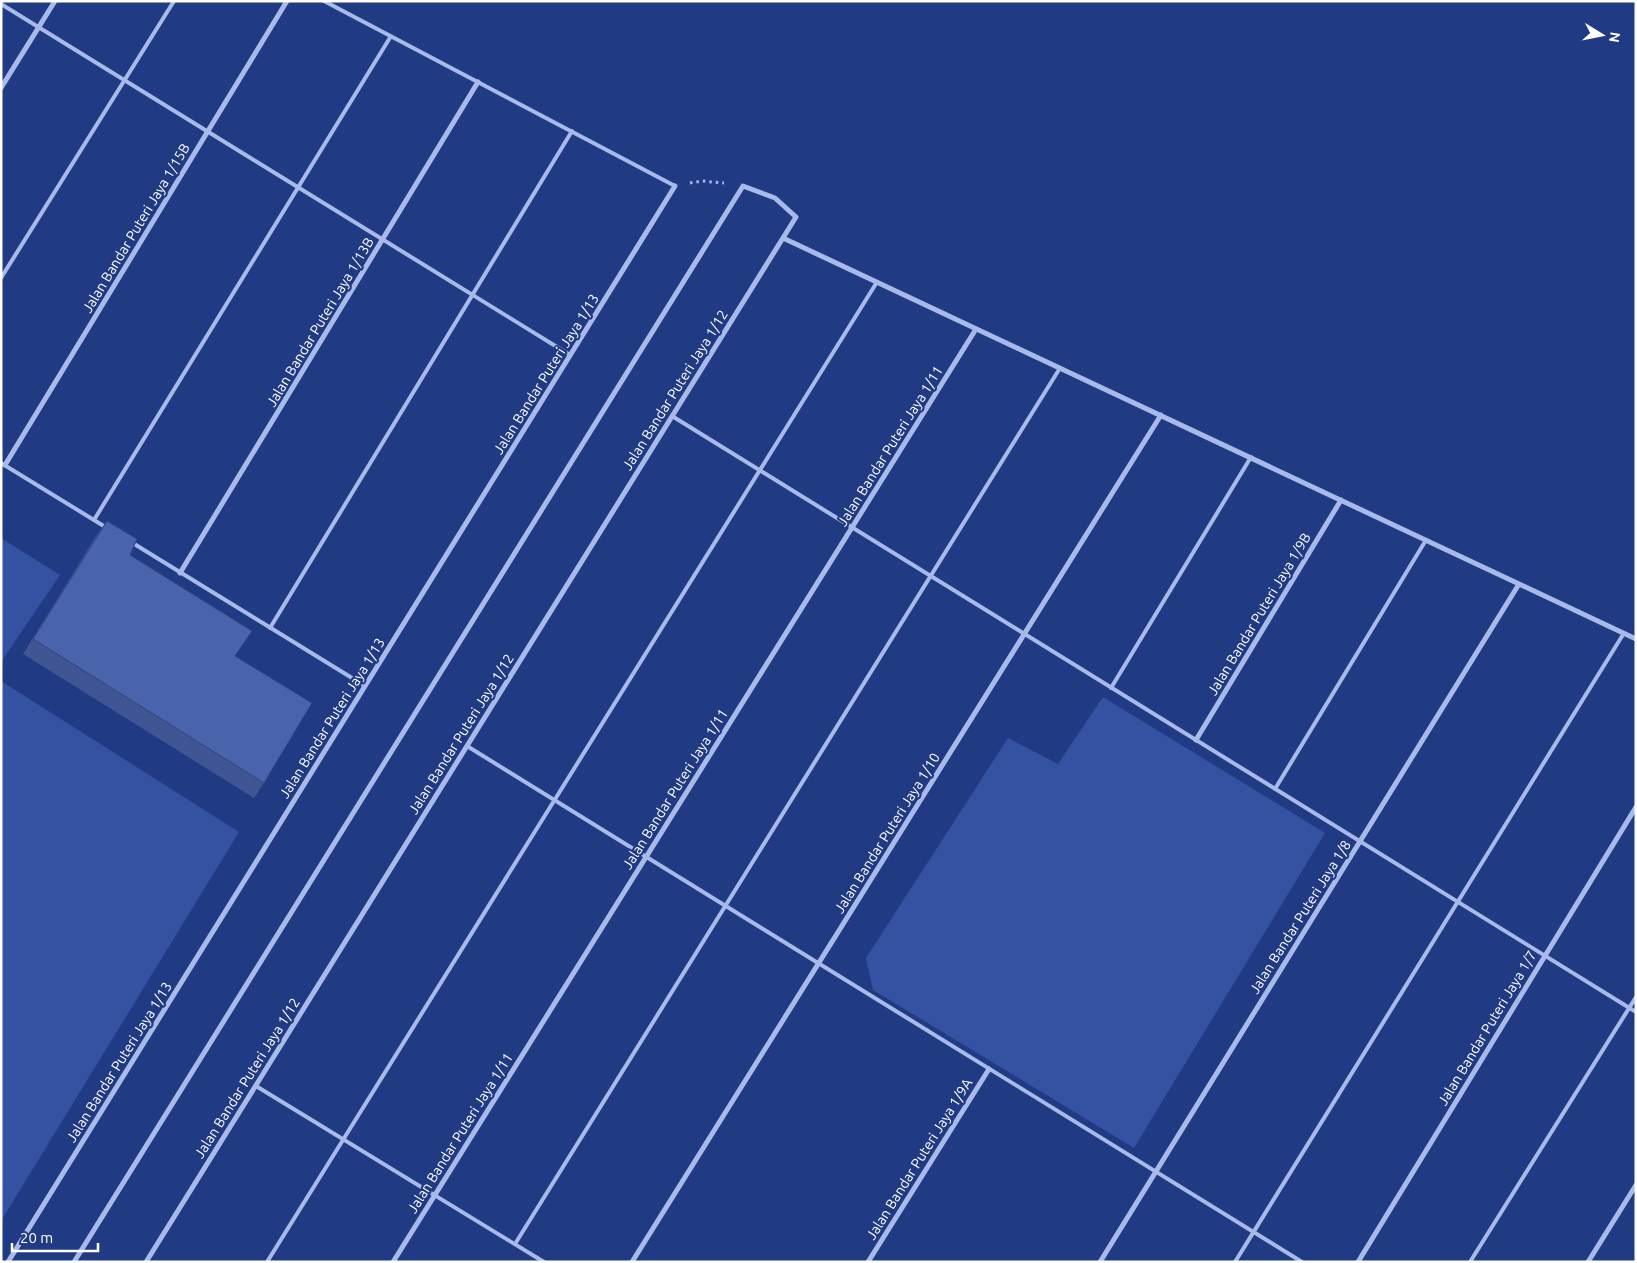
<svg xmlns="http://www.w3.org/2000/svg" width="1637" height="1263" viewBox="0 0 1637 1263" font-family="Ubuntu,sans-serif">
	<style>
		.green { fill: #3452a1 }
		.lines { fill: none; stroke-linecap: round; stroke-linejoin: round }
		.path { stroke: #a8bae9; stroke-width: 3; stroke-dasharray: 2.5 4; stroke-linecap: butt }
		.service { stroke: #a8bae9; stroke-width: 4 }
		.minor { stroke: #a8bae9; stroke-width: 5 }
		.wall { fill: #3f5594 }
		.building { fill: #4963ac; stroke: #334578 }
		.labels { text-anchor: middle; stroke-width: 4.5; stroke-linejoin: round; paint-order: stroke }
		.street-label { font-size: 14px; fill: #fff; stroke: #213a84 }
	</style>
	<rect width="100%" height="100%" fill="#213a84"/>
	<!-- green -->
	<path class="green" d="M 1,538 L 60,575 L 1,662 Z
		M 1,681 L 239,832 L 1,1221 Z
		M 1103,697 L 1325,833 L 1134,1148 L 873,990 L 866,958 L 1008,738 L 1058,764 Z"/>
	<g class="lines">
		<!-- path -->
		<path class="path" d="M 690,183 L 702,181 L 724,183"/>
		<!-- service -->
		<path class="service" d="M 324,1 L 675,186
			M 1,4 L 570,355
			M 1,278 L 174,1
			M 672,416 L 1636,1012
			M 1,463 L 107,528
			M 94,520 L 391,36
			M 131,542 L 365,686
			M 270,628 L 572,131
			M 1111,688 L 1251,457
			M 467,746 L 1302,1262
			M 1275,789 L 1426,540
			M 256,1086 L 544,1262
			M 515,1244 L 1060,368
			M 267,1262 L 877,282
			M 1235,1262 L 1624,633
			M 1470,1262 L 1636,997"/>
		<!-- minor -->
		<path class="minor" d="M 1,88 L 55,1
			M 783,238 L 1636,639
			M 5,465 L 287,1
			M 180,573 L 478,82
			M 1196,740 L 1341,500
			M 8,1262 L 675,186
			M 74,1262 L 743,186 L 775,198 L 796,217 L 146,1262
			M 393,1262 L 976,329
			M 632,1262 L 1161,415
			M 868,1262 L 989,1069
			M 1100,1262 L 1519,584
			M 1358,1262 L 1636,807
			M 1588,1262 L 1636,1185"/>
	</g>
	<!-- wall -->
	<path class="wall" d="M 107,521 L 130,555 L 235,656 L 264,783 L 254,798 L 23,654 L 96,536 Z"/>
	<!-- building -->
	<path class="building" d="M 107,521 L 137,539 L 130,555 L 252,631 L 235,656 L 312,703 L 264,783 L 33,639 Z"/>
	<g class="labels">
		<!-- street labels -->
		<g class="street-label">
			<text transform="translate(136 228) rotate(-59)" y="5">Jalan Bandar Puteri Jaya 1/15B</text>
			<text transform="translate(320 322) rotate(-59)" y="5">Jalan Bandar Puteri Jaya 1/13B</text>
			<text transform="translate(546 374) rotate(-58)" y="5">Jalan Bandar Puteri Jaya 1/13</text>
			<text transform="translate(675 390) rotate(-58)" y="5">Jalan Bandar Puteri Jaya 1/12</text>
			<text transform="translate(890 446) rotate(-58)" y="5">Jalan Bandar Puteri Jaya 1/11</text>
			<text transform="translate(1259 614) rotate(-59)" y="5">Jalan Bandar Puteri Jaya 1/9B</text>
			<text transform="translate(332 718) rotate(-58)" y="5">Jalan Bandar Puteri Jaya 1/13</text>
			<text transform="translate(461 734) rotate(-58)" y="5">Jalan Bandar Puteri Jaya 1/12</text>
			<text transform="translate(675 789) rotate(-58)" y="5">Jalan Bandar Puteri Jaya 1/11</text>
			<text transform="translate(887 833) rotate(-58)" y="5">Jalan Bandar Puteri Jaya 1/10</text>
			<text transform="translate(1300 917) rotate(-58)" y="5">Jalan Bandar Puteri Jaya 1/8</text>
			<text transform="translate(1487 1028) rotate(-59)" y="5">Jalan Bandar Puteri Jaya 1/7</text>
			<text transform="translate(119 1062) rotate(-58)" y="5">Jalan Bandar Puteri Jaya 1/13</text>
			<text transform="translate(247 1078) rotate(-58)" y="5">Jalan Bandar Puteri Jaya 1/12</text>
			<text transform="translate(460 1133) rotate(-58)" y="5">Jalan Bandar Puteri Jaya 1/11</text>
			<text transform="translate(919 1159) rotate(-58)" y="5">Jalan Bandar Puteri Jaya 1/9A</text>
		</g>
	</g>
	<!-- border -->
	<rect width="1637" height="1263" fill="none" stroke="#ffffff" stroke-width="5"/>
	<!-- north arrow -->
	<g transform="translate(1602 35) rotate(100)" stroke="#213a84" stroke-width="4" paint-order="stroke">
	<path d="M0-4L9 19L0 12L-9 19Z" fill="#ffffff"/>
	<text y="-8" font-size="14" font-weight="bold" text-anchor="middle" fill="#ffffff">N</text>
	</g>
	<!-- scale -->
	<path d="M12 1243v8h86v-8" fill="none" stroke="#ffffff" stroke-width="2.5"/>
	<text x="20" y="1243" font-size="15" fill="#ffffff" stroke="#213a84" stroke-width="4" paint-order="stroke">20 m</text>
</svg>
